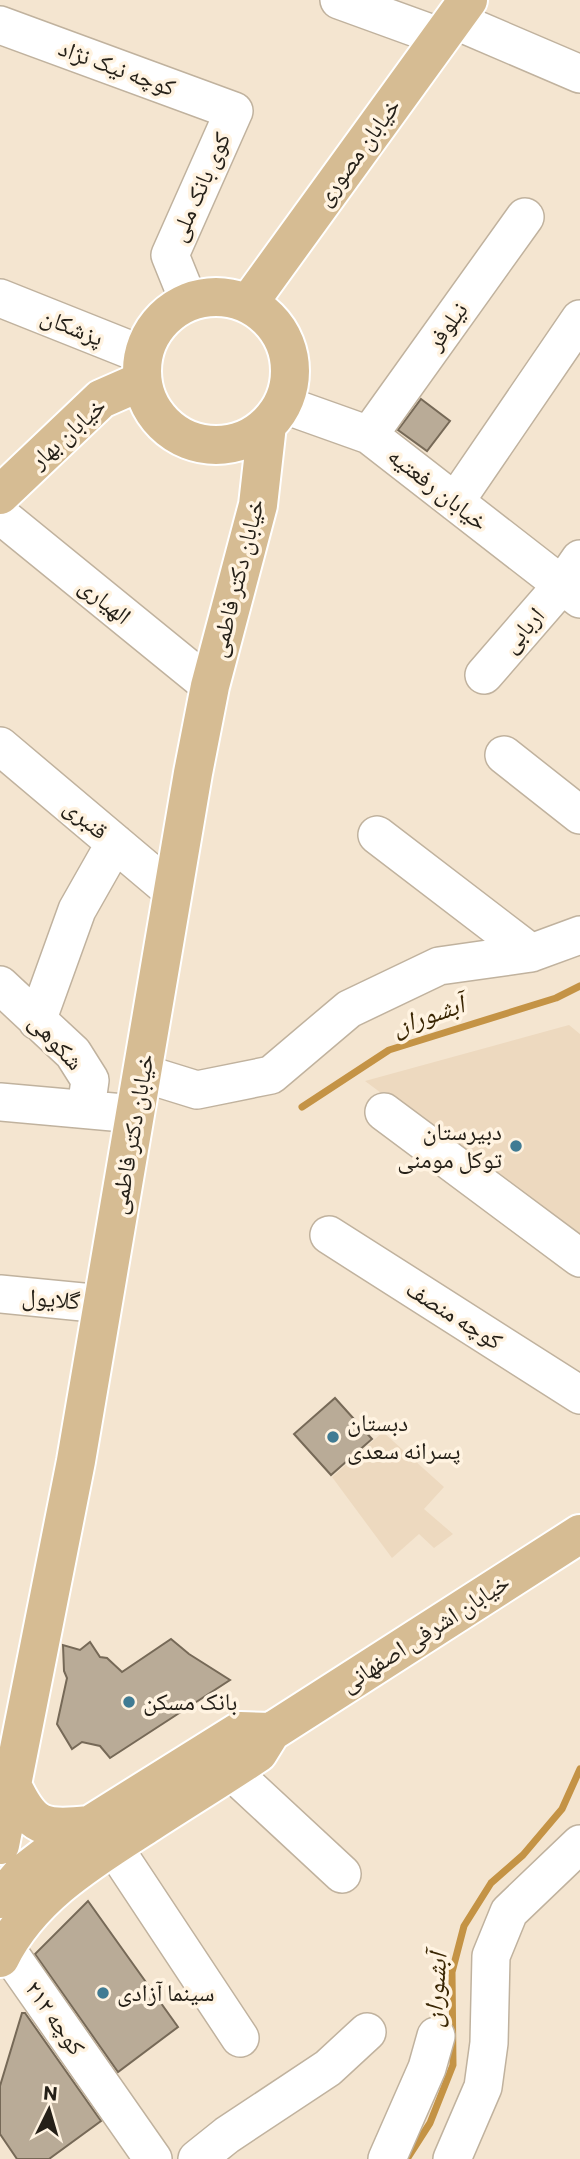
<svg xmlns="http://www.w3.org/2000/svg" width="580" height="2159" viewBox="0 0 580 2159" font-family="Commissioner,'Noto Naskh Arabic',sans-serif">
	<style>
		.built { fill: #edd9bf }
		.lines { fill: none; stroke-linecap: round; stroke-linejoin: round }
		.stream { stroke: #c49345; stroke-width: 7 }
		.building { fill: #b9ab97; stroke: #766957; stroke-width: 2 }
		.minor-casing { stroke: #c0b29e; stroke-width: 40 }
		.major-casing { stroke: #fff; stroke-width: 42 }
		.minor { stroke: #fff; stroke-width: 37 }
		.major { stroke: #d6bc93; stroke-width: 38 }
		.poi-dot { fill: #407b93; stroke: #fff3e1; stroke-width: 2.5 }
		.labels { text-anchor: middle; stroke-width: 7; stroke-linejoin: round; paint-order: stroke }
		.street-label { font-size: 24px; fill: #252018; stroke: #fff3e1 }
		.poi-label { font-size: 24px; fill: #252018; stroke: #fff3e1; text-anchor: start }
		.water-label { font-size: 26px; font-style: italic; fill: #3a2603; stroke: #fff3e1 }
	</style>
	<rect width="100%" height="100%" fill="#f4e5d0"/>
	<!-- built -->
	<path class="built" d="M 569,1025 L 580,1034 L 580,1241 L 365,1081 Z
		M 383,1432 L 444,1487 L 424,1509 L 453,1534 L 434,1548 L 419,1534 L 392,1558 L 332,1477 Z"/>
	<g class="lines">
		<!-- stream -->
		<path class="stream" d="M 302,1107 L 389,1050 L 556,998 L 580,986
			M 407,2159 L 430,2123 L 453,2065 L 452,1972 L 464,1926 L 491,1883 L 523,1855 L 562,1809 L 580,1769"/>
	</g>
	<!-- building -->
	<path class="building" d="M 421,399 L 450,421 L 427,451 L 398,430 Z
		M 335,1398 L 372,1439 L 331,1475 L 294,1434 Z
		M 171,1639 L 189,1654 L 230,1680 L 110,1758 L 100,1746 L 82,1742 L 72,1749 L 57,1724 L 67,1678 L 64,1671 L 63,1645 L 80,1650 L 90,1642 L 100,1657 L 107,1658 L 122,1672 Z
		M 88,1901 L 178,2027 L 118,2072 L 35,1954 Z
		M 22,2013 L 25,2013 L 101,2121 L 49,2159 L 17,2159 L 0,2134 L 0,2086 Z"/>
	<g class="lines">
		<!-- minor casing -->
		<g class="minor-casing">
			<path id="minor" d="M 339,0 L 441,37
				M 454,20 L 580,74
				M 0,25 L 234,111 L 170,255 L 189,302
				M 0,298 L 143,355
				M 282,404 L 369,435 L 580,599
				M 369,435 L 525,217
				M 455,502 L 580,319
				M 0,515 L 210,686
				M 484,675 L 562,585 L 580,559
				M 0,746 L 173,892
				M 504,755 L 580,815
				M 377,835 L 531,953 L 580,935
				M 0,985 L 73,1053 L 90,1080 L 86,1109
				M 37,1021 L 77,910 L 115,843
				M 142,1073 L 197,1090 L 271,1075 L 349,1009 L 439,966 L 531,953
				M 0,1102 L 135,1114
				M 384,1112 L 580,1258
				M 329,1235 L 580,1395
				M 0,1294 L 103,1304
				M 231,1771 L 342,1874
				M 113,1846 L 240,2038
				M 5,1947 L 153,2159
				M 197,2159 L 227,2135 L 328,2068 L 367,2032
				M 387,2159 L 427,2068 L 436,2036
				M 452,2159 L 483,2087 L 489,2043 L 491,1956 L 509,1912 L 580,1844"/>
		</g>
		<!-- major casing -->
		<g class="major-casing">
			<path id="major" d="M142 371a74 74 0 1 1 148 0a74 74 0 1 1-148 0Z
				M 248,304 L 468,0
				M 0,495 L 101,399 L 142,381
				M 12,1785 C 32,1828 43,1830 89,1825
				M 0,1845 L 76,1461 L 193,773 L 210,686 L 258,505 L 267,425
				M 0,1899 L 21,1875 L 69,1838 L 240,1731 L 271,1732
				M 0,1958 C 31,1895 93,1859 149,1823 C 186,1799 222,1777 258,1753 L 271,1732 L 580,1534"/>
		</g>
		<!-- minor -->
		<use href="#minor" class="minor"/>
		<!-- major -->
		<use href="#major" class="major"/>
	</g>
	<!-- markers -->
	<g class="poi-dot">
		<circle cx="516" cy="1146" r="7"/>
		<circle cx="333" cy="1437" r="7"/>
		<circle cx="129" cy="1702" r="7"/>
		<circle cx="103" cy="1993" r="7"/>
	</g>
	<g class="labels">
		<!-- street labels -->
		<g class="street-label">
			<text transform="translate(117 68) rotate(20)" y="8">کوچه نیک نژاد</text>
			<text transform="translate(358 152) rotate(-54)" y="8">خیابان مصوری</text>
			<text transform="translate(200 187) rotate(-66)" y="8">کوی بانک ملی</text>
			<text transform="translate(447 326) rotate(-54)" y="8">نیلوفر</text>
			<text transform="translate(72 327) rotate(22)" y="8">پزشکان</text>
			<text transform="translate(68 433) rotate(-42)" y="8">خیابان بهار</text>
			<text transform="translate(438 489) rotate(38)" y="8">خیابان رفعتیه</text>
			<text transform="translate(237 578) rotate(-76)" y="8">خیابان دکتر فاطمی</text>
			<text transform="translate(105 601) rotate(39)" y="8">الهیاری</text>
			<text transform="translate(523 630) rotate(-49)" y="8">اربابی</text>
			<text transform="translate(86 819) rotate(40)" y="8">قنبری</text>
			<text transform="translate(56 1042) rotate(47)" y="8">شکوهی</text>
			<text transform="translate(132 1134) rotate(-80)" y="8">خیابان دکتر فاطمی</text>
			<text transform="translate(51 1299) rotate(5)" y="8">گلایول</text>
			<text transform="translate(454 1315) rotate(32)" y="8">کوچه منصف</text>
			<text transform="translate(425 1633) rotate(-33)" y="8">خیابان اشرفی اصفهانی</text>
			<text transform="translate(55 2018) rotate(55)" y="8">کوچه ۲۱۲</text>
		</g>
		<!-- poi labels -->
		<g class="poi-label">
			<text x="502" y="1140" text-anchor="end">دبیرستان<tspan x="502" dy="28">توکل مومنی</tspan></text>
			<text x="347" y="1431">دبستان<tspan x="347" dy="28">پسرانه سعدی</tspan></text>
			<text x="143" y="1710">بانک مسکن</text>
			<text x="117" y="2001">سینما آزادی</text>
		</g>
		<!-- water labels -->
		<g class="water-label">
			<text transform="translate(428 1015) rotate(-19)" y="9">آبشوران</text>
			<text transform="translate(435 1990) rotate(-86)" y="9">آبشوران</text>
		</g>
	</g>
	<!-- north arrow -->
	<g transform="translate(49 2110) rotate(5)" stroke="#fff3e1" stroke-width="5" paint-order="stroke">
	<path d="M0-5L12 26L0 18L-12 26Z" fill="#252018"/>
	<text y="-10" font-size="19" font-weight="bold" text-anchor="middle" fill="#252018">N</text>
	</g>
</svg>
